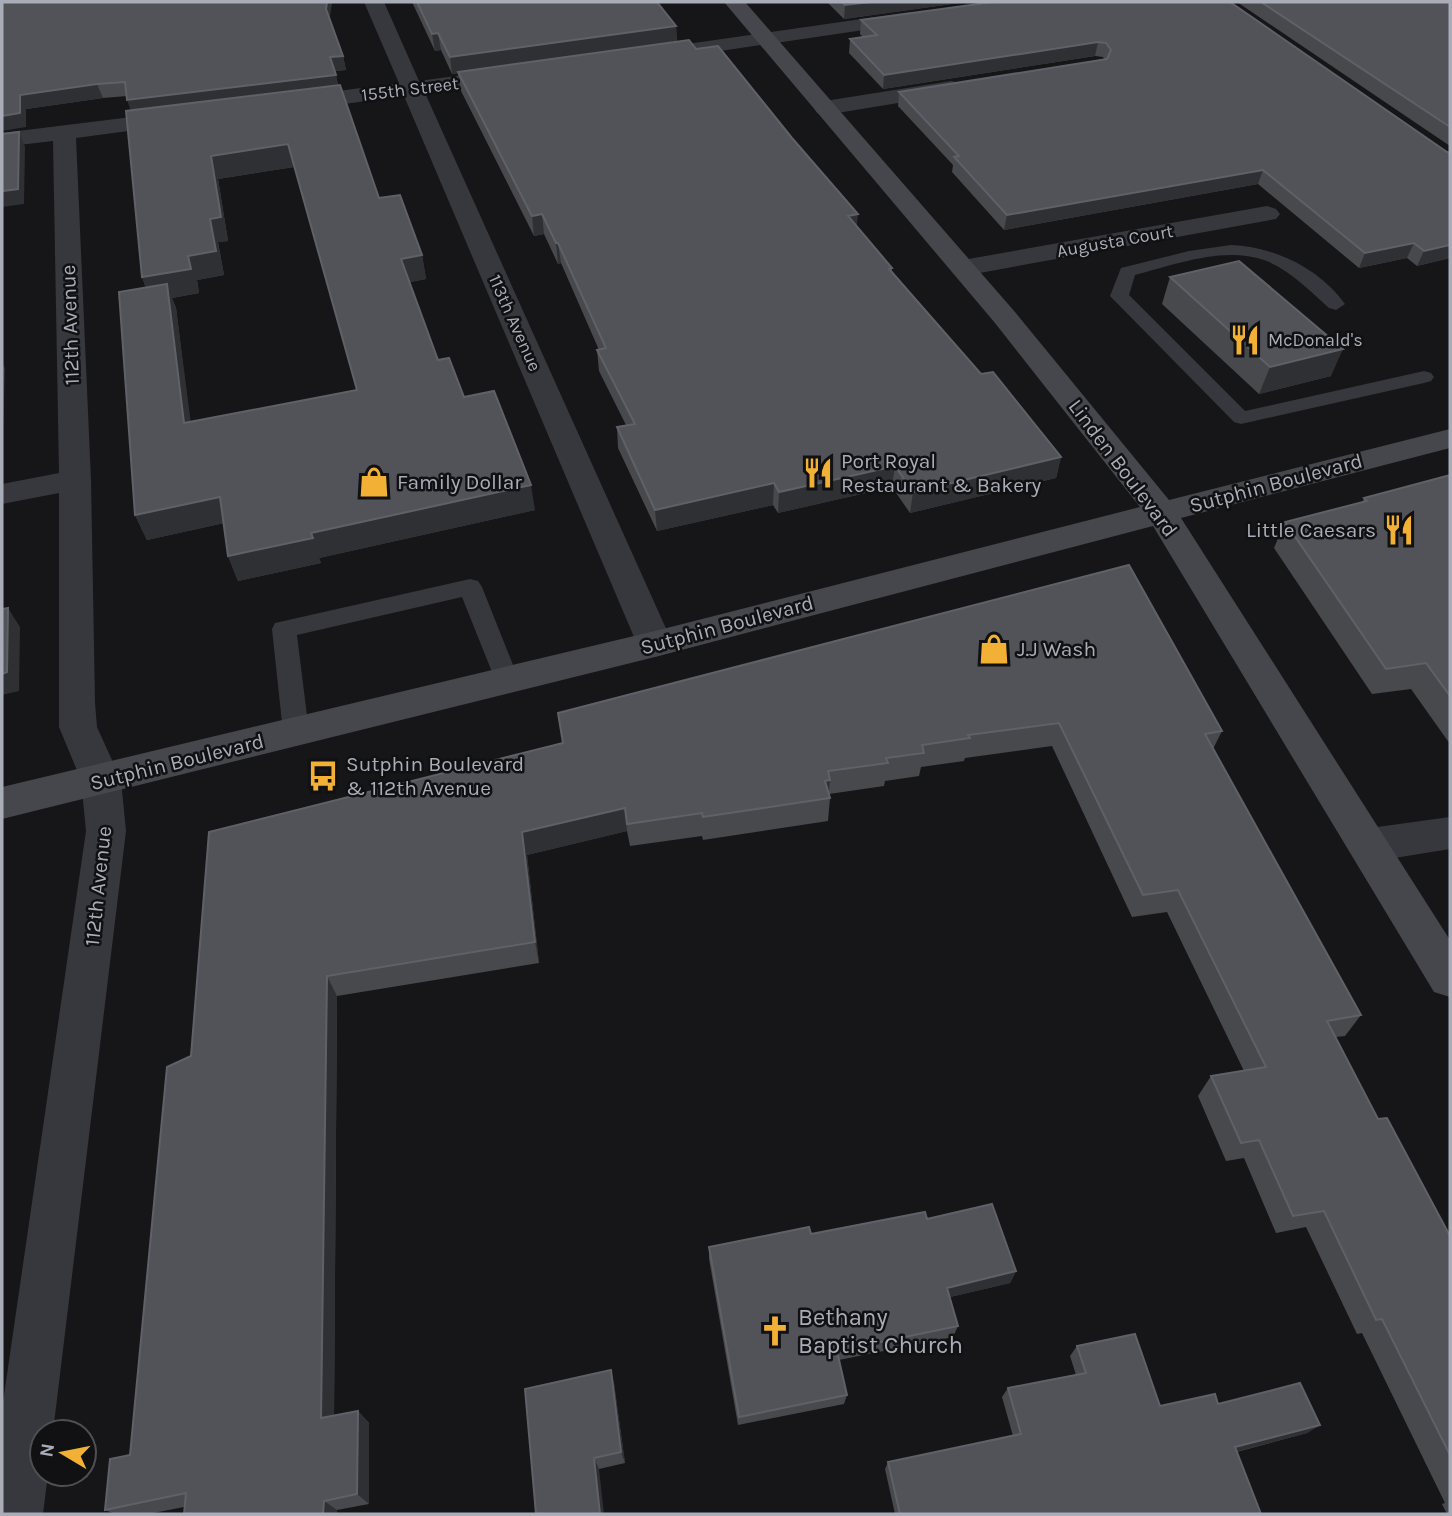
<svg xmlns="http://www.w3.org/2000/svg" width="1452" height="1516" viewBox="0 0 1452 1516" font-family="Karla,sans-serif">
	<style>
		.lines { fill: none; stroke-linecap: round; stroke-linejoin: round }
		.service { fill: #37383d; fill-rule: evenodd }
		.minor { fill: #37383d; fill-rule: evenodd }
		.secondary { fill: #45474d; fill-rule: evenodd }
		.wall { fill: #47494d; fill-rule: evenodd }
		.shaded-wall { fill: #2f3033 }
		.building { fill: #525359; stroke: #5f6168; stroke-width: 2 }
		.labels { text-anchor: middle; stroke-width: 5; stroke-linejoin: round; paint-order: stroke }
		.far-street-label { font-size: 18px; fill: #a8adb8; stroke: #111113 }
		.far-poi-label { font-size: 18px; fill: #a8adb8; stroke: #111113; text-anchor: start }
		.street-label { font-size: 21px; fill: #a8adb8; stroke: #111113 }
		.poi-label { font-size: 21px; fill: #a8adb8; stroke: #111113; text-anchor: start }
		.near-poi-label { font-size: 24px; fill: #a8adb8; stroke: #111113; text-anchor: start }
	</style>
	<rect width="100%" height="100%" fill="#161618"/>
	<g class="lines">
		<!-- service -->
		<path class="service" d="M 1231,245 C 1275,247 1319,268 1345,304 L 1336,310 L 1329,308 C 1310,291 1289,269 1264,260 C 1223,246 1174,265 1135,275 L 1129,295 L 1245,411 L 1424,371 L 1431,373 L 1434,377 L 1431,381 L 1424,383 L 1241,424 L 1234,422 L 1110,296 L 1121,268 L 1189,251 Z
			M 470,579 L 478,581 L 482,587 L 519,680 L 516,687 L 507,689 L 498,687 L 462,597 L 297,635 L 309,732 L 305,739 L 296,742 L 287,739 L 283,732 L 272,629 L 275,623 Z"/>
		<!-- minor -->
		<path class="minor" d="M 364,2 L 384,2 L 419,81 L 513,68 L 521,70 L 524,75 L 521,80 L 513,82 L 425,93 L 673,644 L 668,653 L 655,657 L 642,653 L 637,644 L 404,96 L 292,111 L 284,109 L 281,104 L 284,99 L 292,97 L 399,83 Z
			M 911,12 L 918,14 L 921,18 L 918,22 L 666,59 L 658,58 L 655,53 L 658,48 L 666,47 Z
			M 951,81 L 959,83 L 962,88 L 959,93 L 825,115 L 817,113 L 814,108 L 817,103 L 825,101 Z
			M 180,111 L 188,113 L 191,118 L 188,123 L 76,138 L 91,480 L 95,703 L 97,727 L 121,780 L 126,831 L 53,1432 L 42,1432 L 42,1474 L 48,1474 L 43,1514 L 2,1514 L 2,1409 L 86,831 L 81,780 L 59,727 L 59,493 L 2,504 L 2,484 L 59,473 L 53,141 L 2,147 L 2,133 Z
			M 1267,206 L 1276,209 L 1280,214 L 1276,219 L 963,276 L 954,274 L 950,268 L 954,262 L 963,260 Z
			M 1450,817 L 1450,849 L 1370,862 L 1356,857 L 1350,845 L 1356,833 L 1370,828 Z"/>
		<!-- secondary -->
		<path class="secondary" d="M 724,2 L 745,2 L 1015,312 L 1169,500 L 1450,429 L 1450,448 L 1181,518 L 1450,940 L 1450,997 L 1434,992 L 1153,526 L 655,657 L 2,819 L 2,787 L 655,631 L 1140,507 L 995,323 Z"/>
	</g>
	<!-- wall -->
	<path class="wall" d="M 2,2 L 332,2 L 329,19 L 343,56 L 346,70 L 335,71 L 338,85 L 379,198 L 422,255 L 426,279 L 410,282 L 438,360 L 464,397 L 535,510 L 319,558 L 321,563 L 238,581 L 228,556 L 224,523 L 147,540 L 135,515 L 146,288 L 142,277 L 131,110 L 127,96 L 103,98 L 26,109 L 26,127 ZM 294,167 L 357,390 L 190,422 L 176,308 L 172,298 L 199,293 L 197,280 L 224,275 L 218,242 L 228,241 L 218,179 Z
		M 412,2 L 657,2 L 676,26 L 677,42 L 696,49 L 857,227 L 892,268 L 892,271 L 981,374 L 1061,457 L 1056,478 L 910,513 L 892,487 L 778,513 L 773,505 L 657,531 L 618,448 L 617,427 L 626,425 L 599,371 L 597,350 L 599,350 L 561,263 L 558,264 L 544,234 L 534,236 L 461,91 L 458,73 L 452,74 L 441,50 L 435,51 Z
		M 827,2 L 966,2 L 844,19 Z
		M 1230,2 L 1450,258 L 1417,266 L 1407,258 L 1359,268 L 1258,184 L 1004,230 L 952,172 L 953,165 L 898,106 L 899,92 L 1104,59 L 1103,57 L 1095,56 L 883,89 L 849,53 L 850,39 L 863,37 L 860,34 L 861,20 Z
		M 1237,2 L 1450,2 L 1450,146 Z
		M 1170,277 L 1331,376 L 1259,394 L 1162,304 Z
		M 1450,475 L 1450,744 L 1411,689 L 1372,694 L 1274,548 L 1285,522 L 1362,503 L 1364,498 Z
		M 1129,565 L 1222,731 L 1213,749 L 1361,1015 L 1345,1036 L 1336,1037 L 1378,1119 L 1450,1236 L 1450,1514 L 1447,1514 L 1442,1504 L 1445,1503 L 1362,1333 L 1357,1334 L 1306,1227 L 1276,1233 L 1244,1158 L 1226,1161 L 1198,1096 L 1211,1076 L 1244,1071 L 1167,912 L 1132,917 L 1052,746 L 965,758 L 964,761 L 921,767 L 919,776 L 885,781 L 884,786 L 829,794 L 830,798 L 828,821 L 703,840 L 702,836 L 630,846 L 627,831 L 527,855 L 539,963 L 337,996 L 334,1415 L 358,1411 L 369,1423 L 369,1504 L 337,1510 L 337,1514 L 184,1514 L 184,1507 L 148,1514 L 115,1514 L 105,1510 L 130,1455 L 191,1056 L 563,743 Z
		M 927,1219 L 1016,1271 L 1010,1283 L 950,1297 L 958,1326 L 953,1337 L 839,1360 L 847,1395 L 844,1404 L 738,1425 L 709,1259 L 709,1247 Z
		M 1077,1346 L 1160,1406 L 1218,1404 L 1320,1425 L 1307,1433 L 1237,1452 L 1261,1514 L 895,1514 L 885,1469 L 888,1462 L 1013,1436 L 1002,1397 L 1008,1388 L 1076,1375 L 1070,1356 Z
		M 614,1383 L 625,1463 L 599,1469 L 536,1514 Z"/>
	<!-- shaded-wall -->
	<path class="shaded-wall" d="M 327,2 L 332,2 L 329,23 L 326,9 Z
		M 870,2 L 966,2 L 844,19 L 845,5 Z
		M 676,26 L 677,42 L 452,74 L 450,57 Z
		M 438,33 L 441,50 L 435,51 L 432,34 Z
		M 1098,42 L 1095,56 L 883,89 L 884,75 Z
		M 343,56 L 346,70 L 334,71 L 330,57 Z
		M 336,75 L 339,89 L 132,114 L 127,100 Z
		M 97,84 L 103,98 L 26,109 L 26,127 L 2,131 L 2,116 L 20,95 Z
		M 19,132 L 25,147 L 24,204 L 2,207 L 2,191 Z
		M 288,144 L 294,167 L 218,179 L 228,241 L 218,242 L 224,275 L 197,280 L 199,293 L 172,298 L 176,308 L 194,447 L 184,423 L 151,301 L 142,277 L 188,256 L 210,219 L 211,156 Z
		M 1263,170 L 1258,184 L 1004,230 L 1007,215 Z
		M 542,214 L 544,234 L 534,236 L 532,216 Z
		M 858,214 L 856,234 L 848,216 Z
		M 556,243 L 558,243 L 561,263 L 558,264 Z
		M 1414,243 L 1407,258 L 1359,268 L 1365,253 Z
		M 1450,245 L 1450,258 L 1417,266 L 1424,251 Z
		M 422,255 L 426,279 L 406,283 L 401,259 Z
		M 1343,349 L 1331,376 L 1259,394 L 1270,367 Z
		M 2,362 L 5,368 L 3,429 L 2,430 Z
		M 1061,457 L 1056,478 L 910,513 L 913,492 Z
		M 895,466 L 892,487 L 778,513 L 779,492 Z
		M 774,483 L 773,505 L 657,531 L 655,510 Z
		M 531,485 L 535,510 L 319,558 L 321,563 L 238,581 L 228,556 L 311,533 Z
		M 220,497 L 229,522 L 147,540 L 135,515 Z
		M 8,608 L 20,627 L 19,691 L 2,695 L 2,674 Z
		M 830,780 L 828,799 L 825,781 Z
		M 625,808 L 627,831 L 527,855 L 539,963 L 535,942 L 522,832 Z
		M 327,976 L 337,996 L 334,1429 L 321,1418 Z
		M 1016,1271 L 1010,1283 L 942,1299 L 947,1288 Z
		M 611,1370 L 614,1383 L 625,1463 L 621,1452 Z
		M 358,1411 L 369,1423 L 369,1504 L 357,1494 Z
		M 1320,1425 L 1307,1433 L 1224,1455 L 1235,1447 Z
		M 594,1458 L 599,1469 L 604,1514 L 600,1514 Z
		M 324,1501 L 337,1510 L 337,1514 L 323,1514 Z"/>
	<!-- building -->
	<path class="building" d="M 2,2 L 327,2 L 326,9 L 343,56 L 330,57 L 336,75 L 127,100 L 125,82 L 97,84 L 20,95 L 20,113 L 2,116 Z
		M 417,2 L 657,2 L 676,26 L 450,57 L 438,33 L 432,34 Z
		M 842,2 L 870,2 L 845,5 Z
		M 993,2 L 1230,2 L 1447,152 L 1450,153 L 1450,245 L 1424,251 L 1414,243 L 1365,253 L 1263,170 L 1007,215 L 954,157 L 959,156 L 899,92 L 1107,59 L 1111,50 L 1106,43 L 1098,42 L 884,75 L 850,39 L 877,35 L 861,20 Z
		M 1261,2 L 1450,2 L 1450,127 Z
		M 689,40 L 696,49 L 718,46 L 792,138 L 858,214 L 848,216 L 892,268 L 889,269 L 981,374 L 993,372 L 1061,457 L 913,492 L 895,466 L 779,492 L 774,483 L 655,510 L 617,427 L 635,424 L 597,350 L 606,348 L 558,243 L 556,243 L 542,214 L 532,216 L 458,72 Z
		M 340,85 L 379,198 L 400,195 L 422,255 L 401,259 L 438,360 L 449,358 L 464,397 L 494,391 L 531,485 L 311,533 L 313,538 L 228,556 L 220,497 L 135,515 L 119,292 L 167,284 L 184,423 L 357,390 L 288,144 L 211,156 L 221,217 L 210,219 L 216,251 L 188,256 L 191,269 L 142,277 L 126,111 Z
		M 19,132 L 18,189 L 2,191 L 2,134 Z
		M 1239,261 L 1343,349 L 1270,367 L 1170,277 Z
		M 1450,475 L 1450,696 L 1426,663 L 1386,669 L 1285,522 L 1367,501 L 1364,498 Z
		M 1129,565 L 1222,731 L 1205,734 L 1361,1015 L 1327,1021 L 1378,1119 L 1387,1118 L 1450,1236 L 1450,1455 L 1382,1319 L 1376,1320 L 1324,1211 L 1293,1216 L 1259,1140 L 1241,1143 L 1211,1076 L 1266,1067 L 1178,890 L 1143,895 L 1059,723 L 968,735 L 970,738 L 922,745 L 924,753 L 886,758 L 888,763 L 828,771 L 830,780 L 825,781 L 830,798 L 703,817 L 702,813 L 627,824 L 625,808 L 522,832 L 535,942 L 327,976 L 321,1418 L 358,1411 L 357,1494 L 324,1501 L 323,1514 L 184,1514 L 186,1493 L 105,1510 L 110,1459 L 130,1455 L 167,1067 L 191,1056 L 209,832 L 563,743 L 558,713 Z
		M 8,608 L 7,672 L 2,674 L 2,609 Z
		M 992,1204 L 1016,1271 L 947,1288 L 958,1326 L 837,1351 L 847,1395 L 739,1417 L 709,1247 L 809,1227 L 811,1234 L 925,1212 L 927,1219 Z
		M 1135,1334 L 1160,1406 L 1215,1394 L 1218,1404 L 1300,1383 L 1320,1425 L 1235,1447 L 1261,1514 L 900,1514 L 888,1462 L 1021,1434 L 1008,1388 L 1086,1373 L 1077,1346 Z
		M 611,1370 L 621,1452 L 594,1458 L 600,1514 L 536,1514 L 525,1389 Z"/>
	<!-- icons -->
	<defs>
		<g id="restaurant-bare" transform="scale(2.415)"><path d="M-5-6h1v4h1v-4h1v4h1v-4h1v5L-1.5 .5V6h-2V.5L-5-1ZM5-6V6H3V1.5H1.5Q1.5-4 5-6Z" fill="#f2b134" stroke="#111113" stroke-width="2.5" paint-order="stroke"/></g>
		<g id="shop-bare" transform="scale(2.415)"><path d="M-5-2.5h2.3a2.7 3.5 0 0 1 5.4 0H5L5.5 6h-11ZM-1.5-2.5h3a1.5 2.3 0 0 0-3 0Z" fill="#f2b134" stroke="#111113" stroke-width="2.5" paint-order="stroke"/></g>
		<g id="bus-bare" transform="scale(2.415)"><path d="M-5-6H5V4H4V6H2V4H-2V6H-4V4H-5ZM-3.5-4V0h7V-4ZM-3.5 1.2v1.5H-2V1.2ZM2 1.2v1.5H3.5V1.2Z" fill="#f2b134" stroke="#111113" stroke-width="2.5" paint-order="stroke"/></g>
		<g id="church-bare" transform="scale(2.415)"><path d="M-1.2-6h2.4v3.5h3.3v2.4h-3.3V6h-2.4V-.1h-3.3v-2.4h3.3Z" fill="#f2b134" stroke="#111113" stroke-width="2.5" paint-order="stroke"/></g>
	</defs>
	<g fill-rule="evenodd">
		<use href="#restaurant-bare" x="1245" y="340"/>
		<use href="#restaurant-bare" x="818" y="473"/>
		<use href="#shop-bare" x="374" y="482"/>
		<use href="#restaurant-bare" x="1399" y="530"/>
		<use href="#shop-bare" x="994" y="649"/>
		<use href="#bus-bare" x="323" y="776"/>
		<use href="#church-bare" x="775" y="1331"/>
	</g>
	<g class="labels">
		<!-- far-street labels -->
		<g class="far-street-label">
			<text transform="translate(410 89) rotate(-7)" y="6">155th Street</text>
			<text transform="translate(1115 241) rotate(-10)" y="6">Augusta Court</text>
			<text transform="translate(515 323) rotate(66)" y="6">113th Avenue</text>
		</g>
		<!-- far-poi labels -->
		<g class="far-poi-label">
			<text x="1268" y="346">McDonald's</text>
		</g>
		<!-- street labels -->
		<g class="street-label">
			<text transform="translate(70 325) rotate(-92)" y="7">112th Avenue</text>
			<text transform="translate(1123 468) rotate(53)" y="7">Linden Boulevard</text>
			<text transform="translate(1276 483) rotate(-15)" y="7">Sutphin Boulevard</text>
			<text transform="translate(727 625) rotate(-15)" y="7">Sutphin Boulevard</text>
			<text transform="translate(177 762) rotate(-14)" y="7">Sutphin Boulevard</text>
			<text transform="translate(98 886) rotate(-84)" y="7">112th Avenue</text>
		</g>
		<!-- poi labels -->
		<g class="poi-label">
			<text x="841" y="468">Port Royal<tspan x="841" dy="24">Restaurant &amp; Bakery</tspan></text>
			<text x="397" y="489">Family Dollar</text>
			<text x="1376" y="537" text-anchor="end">Little Caesars</text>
			<text x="1017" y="656">J.J Wash</text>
			<text x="346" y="771">Sutphin Boulevard<tspan x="346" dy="24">&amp; 112th Avenue</tspan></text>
		</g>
		<!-- near-poi labels -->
		<g class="near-poi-label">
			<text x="798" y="1325">Bethany<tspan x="798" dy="28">Baptist Church</tspan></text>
		</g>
	</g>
	<!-- border -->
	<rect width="1452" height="1516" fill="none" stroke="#a8adb8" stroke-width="7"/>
	<!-- north arrow -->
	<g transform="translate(63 1453) rotate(280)"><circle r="33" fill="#111113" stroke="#4d4f55" stroke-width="2"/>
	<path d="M0-5L12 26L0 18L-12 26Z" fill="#f2b134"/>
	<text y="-10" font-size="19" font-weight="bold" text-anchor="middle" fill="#a8adb8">N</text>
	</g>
</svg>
